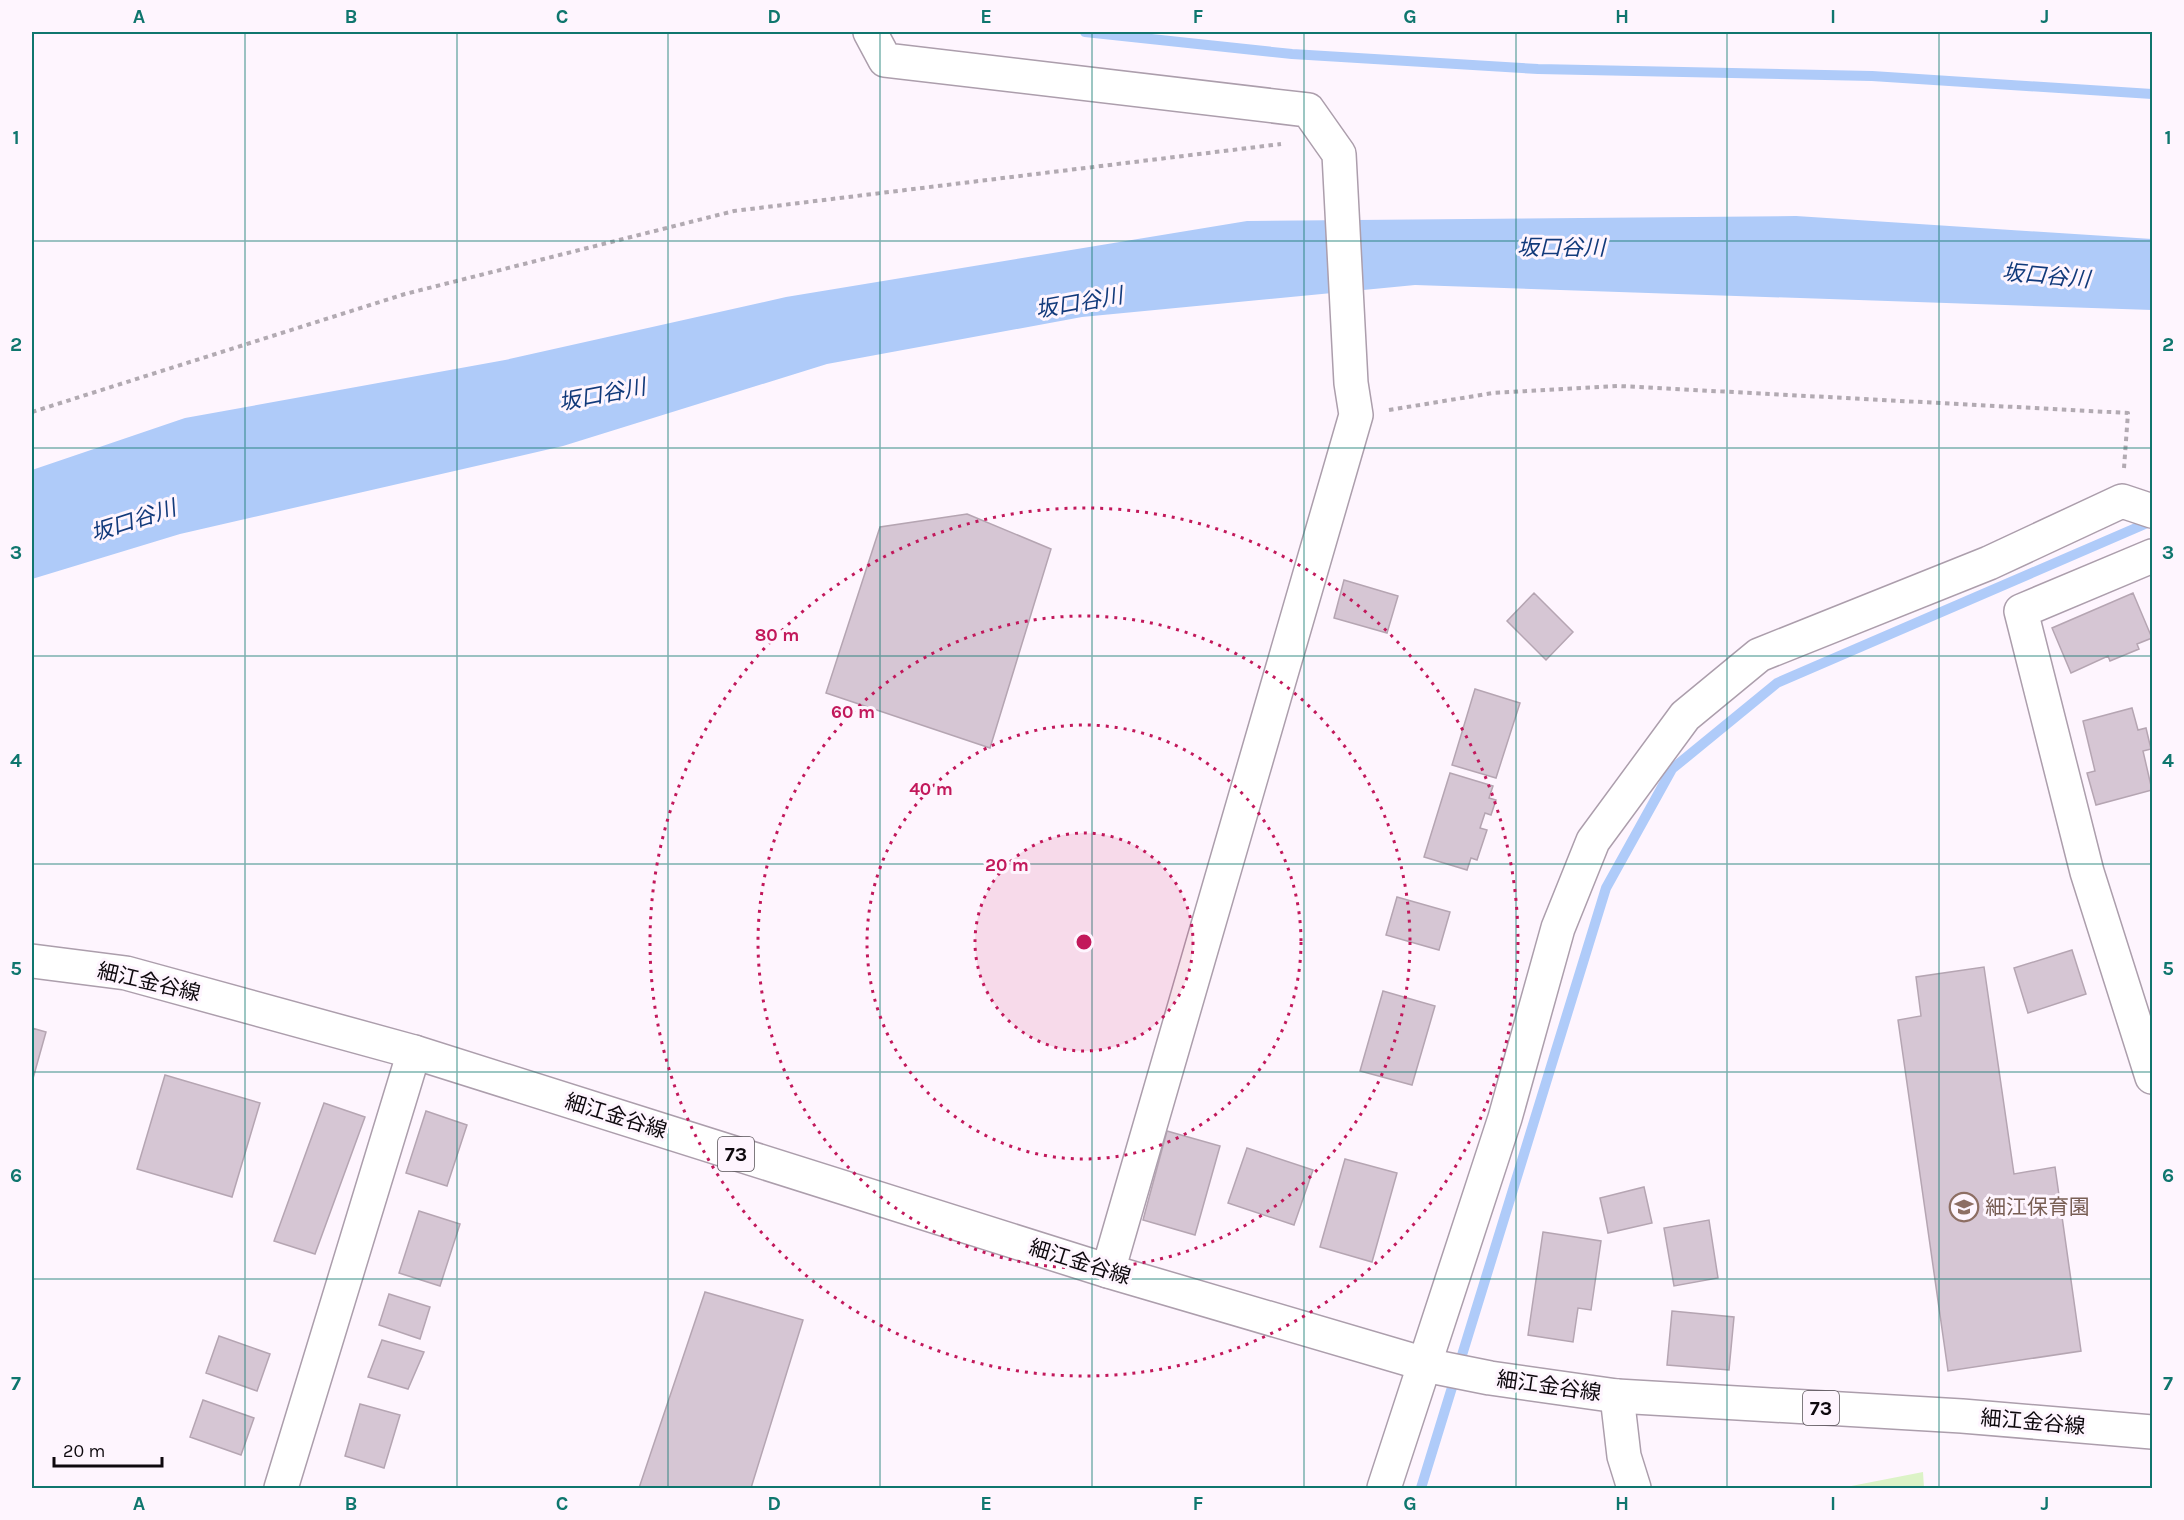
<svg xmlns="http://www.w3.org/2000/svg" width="2184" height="1520" viewBox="0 0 2184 1520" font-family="Karla,'Noto Sans JP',sans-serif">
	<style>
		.green { fill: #dcf3c7 }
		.water { fill: #afcbf9 }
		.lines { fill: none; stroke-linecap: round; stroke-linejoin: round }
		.stream { stroke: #afcbf9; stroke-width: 10 }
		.building { fill: #d6c6d4; stroke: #b5a5b2; stroke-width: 1.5 }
		.minor-casing { stroke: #ac9eac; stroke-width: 36 }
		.major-casing { stroke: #ac9eac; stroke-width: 36 }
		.path { stroke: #b2aab2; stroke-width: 4; stroke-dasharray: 4.5 4.5; stroke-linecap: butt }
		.minor { stroke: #fff; stroke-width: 33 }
		.major { stroke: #fff; stroke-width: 33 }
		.grid { fill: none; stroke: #0f766e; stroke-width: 1.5; stroke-opacity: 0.55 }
		.ring { fill: none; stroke: #c2185b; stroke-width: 3; stroke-dasharray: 3 6 }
		.labels { text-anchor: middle; stroke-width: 6; stroke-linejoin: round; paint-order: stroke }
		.shield { fill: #fef5fe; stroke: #565056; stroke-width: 1.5 }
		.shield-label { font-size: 20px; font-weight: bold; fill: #0e090e }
		.street-label { font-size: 21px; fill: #0e090e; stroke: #fef5fe }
		.education-label { font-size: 21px; fill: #785e54; stroke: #fef5fe; text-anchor: start }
		.water-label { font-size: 22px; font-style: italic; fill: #123a7b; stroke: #fef5fe }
		.centre { fill: #c2185b; stroke: #fef5fe; stroke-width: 3 }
		.ring-label { font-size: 18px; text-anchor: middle; font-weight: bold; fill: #c2185b; stroke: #fef5fe; stroke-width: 6; stroke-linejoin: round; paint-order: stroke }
		.neatline { fill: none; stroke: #0f766e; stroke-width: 2 }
		.grid-label { font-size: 20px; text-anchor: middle; font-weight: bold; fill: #0f766e }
	</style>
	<rect width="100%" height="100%" fill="#fef5fe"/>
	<!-- green -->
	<path class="green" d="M 1923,1472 L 1924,1488 L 1841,1488 Z"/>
	<!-- water -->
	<path class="water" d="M 1796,216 L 2152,239 L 2152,310 L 1415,285 L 1082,317 L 827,364 L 563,446 L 180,534 L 32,579 L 32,470 L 185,418 L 505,360 L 786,297 L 1247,221 Z"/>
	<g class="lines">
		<!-- stream -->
		<path class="stream" d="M 1085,32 L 1292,54 L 1538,69 L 1872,76 L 2152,94
			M 1421,1488 L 1606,888 L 1672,769 L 1777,683 L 2152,521"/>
	</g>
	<!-- building -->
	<path class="building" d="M 967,514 L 1051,549 L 990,748 L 826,693 L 880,527 Z
		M 1344,580 L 1398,596 L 1387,633 L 1334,618 Z
		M 1534,593 L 1573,632 L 1546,660 L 1507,621 Z
		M 2133,593 L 2152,638 L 2137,644 L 2139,649 L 2110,661 L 2108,656 L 2071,673 L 2052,628 Z
		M 1475,689 L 1520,703 L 1496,778 L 1452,765 Z
		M 2132,708 L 2138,730 L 2146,728 L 2151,749 L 2143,751 L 2152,790 L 2096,805 L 2087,773 L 2095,771 L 2083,721 Z
		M 1450,773 L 1493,786 L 1489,798 L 1496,800 L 1491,815 L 1485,813 L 1480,828 L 1487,830 L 1477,860 L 1471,858 L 1467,870 L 1424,857 Z
		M 1397,897 L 1450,912 L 1439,950 L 1386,935 Z
		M 2072,950 L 2086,994 L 2028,1013 L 2014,968 Z
		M 1984,967 L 2014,1174 L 2055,1167 L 2081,1351 L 1948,1371 L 1898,1020 L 1921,1016 L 1916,977 Z
		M 1383,991 L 1435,1006 L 1412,1085 L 1360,1071 Z
		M 32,1028 L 46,1032 L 32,1082 Z
		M 165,1075 L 260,1103 L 232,1197 L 137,1169 Z
		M 324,1103 L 365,1117 L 315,1254 L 274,1241 Z
		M 426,1111 L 467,1125 L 447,1186 L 406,1173 Z
		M 1167,1131 L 1220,1146 L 1195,1235 L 1143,1220 Z
		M 1247,1148 L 1313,1170 L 1294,1225 L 1228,1203 Z
		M 1345,1159 L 1397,1173 L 1372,1262 L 1320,1247 Z
		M 1644,1187 L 1652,1223 L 1608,1233 L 1600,1198 Z
		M 419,1211 L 460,1224 L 440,1286 L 399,1273 Z
		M 1709,1220 L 1718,1278 L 1674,1286 L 1664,1228 Z
		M 1543,1232 L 1601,1241 L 1591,1310 L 1578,1308 L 1573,1342 L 1528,1335 Z
		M 705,1292 L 803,1320 L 751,1488 L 639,1488 Z
		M 389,1294 L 430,1307 L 420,1339 L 379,1325 Z
		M 1672,1311 L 1734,1317 L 1729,1370 L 1667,1365 Z
		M 219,1336 L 270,1354 L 257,1391 L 206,1373 Z
		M 382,1340 L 424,1352 L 408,1389 L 368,1377 Z
		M 203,1400 L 254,1418 L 241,1455 L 190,1437 Z
		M 360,1404 L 400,1415 L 384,1468 L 345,1456 Z"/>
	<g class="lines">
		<!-- minor casing -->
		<g class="minor-casing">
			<path id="minor" d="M 870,32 L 885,60 L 1308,110 L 1339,154 L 1351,383 L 1356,415 L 1108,1271
				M 2152,556 L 2021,611 L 2087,872 L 2152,1077
				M 1617,1396 L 1624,1456 L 1634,1488
				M 281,1488 L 414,1052
				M 1384,1488 L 1505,1118 L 1558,928 L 1593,841 L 1685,716 L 1759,655 L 1989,563 L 2122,501 L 2152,511"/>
		</g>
		<!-- major casing -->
		<g class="major-casing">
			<path id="major" d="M 32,961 L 126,973 L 414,1052 L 1108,1271 L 1435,1367 L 1490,1378 L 1617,1396 L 1962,1416 L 2152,1432"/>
		</g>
		<!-- path -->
		<path class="path" d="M 1389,410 L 1493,393 L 1619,386 L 2128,413 L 2124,468
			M 32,412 L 405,294 L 734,211 L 1281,144"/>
		<!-- minor -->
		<use href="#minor" class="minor"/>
		<!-- major -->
		<use href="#major" class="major"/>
	</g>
	<!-- grid -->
	<path class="grid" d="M 245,32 L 245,1488M 457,32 L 457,1488M 668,32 L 668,1488M 880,32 L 880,1488M 1092,32 L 1092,1488M 1304,32 L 1304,1488M 1516,32 L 1516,1488M 1727,32 L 1727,1488M 1939,32 L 1939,1488M 32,241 L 2152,241M 32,448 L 2152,448M 32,656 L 2152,656M 32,864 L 2152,864M 32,1072 L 2152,1072M 32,1279 L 2152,1279"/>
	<!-- distance rings -->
	<circle cx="1084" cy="942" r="109" fill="#c2185b" fill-opacity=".12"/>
	<g class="ring">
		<circle cx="1084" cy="942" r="109"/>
		<circle cx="1084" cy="942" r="217"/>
		<circle cx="1084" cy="942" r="326"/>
		<circle cx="1084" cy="942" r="434"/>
	</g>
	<!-- icons -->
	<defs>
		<g id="school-ring" transform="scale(1.5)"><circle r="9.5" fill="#fef5fe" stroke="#8d6e63" stroke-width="1.5"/><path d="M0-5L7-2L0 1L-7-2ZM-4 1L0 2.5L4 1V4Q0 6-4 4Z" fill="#8d6e63"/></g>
	</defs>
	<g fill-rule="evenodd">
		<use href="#school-ring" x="1964" y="1207"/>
	</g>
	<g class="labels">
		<!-- shield labels -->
		<g class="shield">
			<rect x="718" y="1137" width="36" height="34" rx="4.5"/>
			<rect x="1803" y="1391" width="36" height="34" rx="4.5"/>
		</g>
		<g class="shield-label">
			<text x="736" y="1161">73</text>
			<text x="1821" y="1415">73</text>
		</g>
		<!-- street labels -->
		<g class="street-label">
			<text transform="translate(149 982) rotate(13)" y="7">細江金谷線</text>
			<text transform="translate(616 1116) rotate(17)" y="7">細江金谷線</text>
			<text transform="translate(1080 1262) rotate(17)" y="7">細江金谷線</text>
			<text transform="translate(1549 1386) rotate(8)" y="7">細江金谷線</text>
			<text transform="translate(2033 1422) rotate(5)" y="7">細江金谷線</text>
		</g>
		<!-- education labels -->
		<g class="education-label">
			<text x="1985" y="1214">細江保育園</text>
		</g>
		<!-- water labels -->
		<g class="water-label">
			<text x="1561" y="255">坂口谷川</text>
			<text transform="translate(2046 275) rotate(5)" y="8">坂口谷川</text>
			<text transform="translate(1079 302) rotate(-10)" y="8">坂口谷川</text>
			<text transform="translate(602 394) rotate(-11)" y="8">坂口谷川</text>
			<text transform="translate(133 520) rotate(-18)" y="8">坂口谷川</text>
		</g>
	</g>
	<circle cx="1084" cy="942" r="9" class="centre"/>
	<g class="ring-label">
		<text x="777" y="641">80 m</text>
		<text x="853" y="718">60 m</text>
		<text x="931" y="795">40 m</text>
		<text x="1007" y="871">20 m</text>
	</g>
	<!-- border -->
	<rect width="2184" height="1520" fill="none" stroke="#fef5fe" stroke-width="66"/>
	<!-- scale -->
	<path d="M54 1457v9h108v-9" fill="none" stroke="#0e090e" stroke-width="3"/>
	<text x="63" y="1457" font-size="18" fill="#0e090e" stroke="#fef5fe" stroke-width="4.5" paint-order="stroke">20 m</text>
	<rect x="33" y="33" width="2118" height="1454" class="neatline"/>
	<g class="grid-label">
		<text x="139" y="23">A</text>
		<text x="351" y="23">B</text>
		<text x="562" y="23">C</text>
		<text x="774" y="23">D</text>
		<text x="986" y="23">E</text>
		<text x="1198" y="23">F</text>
		<text x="1410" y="23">G</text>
		<text x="1622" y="23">H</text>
		<text x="1833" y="23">I</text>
		<text x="2045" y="23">J</text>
		<text x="16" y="144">1</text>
		<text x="2168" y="144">1</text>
		<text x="16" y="351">2</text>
		<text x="2168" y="351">2</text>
		<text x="16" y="559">3</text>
		<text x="2168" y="559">3</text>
		<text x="16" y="767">4</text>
		<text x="2168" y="767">4</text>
		<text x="16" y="975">5</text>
		<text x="2168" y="975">5</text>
		<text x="16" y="1182">6</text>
		<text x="2168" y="1182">6</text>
		<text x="16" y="1390">7</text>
		<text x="2168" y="1390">7</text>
		<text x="139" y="1510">A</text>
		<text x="351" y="1510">B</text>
		<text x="562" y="1510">C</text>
		<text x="774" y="1510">D</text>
		<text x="986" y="1510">E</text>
		<text x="1198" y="1510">F</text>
		<text x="1410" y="1510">G</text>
		<text x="1622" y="1510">H</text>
		<text x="1833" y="1510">I</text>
		<text x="2045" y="1510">J</text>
	</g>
</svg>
